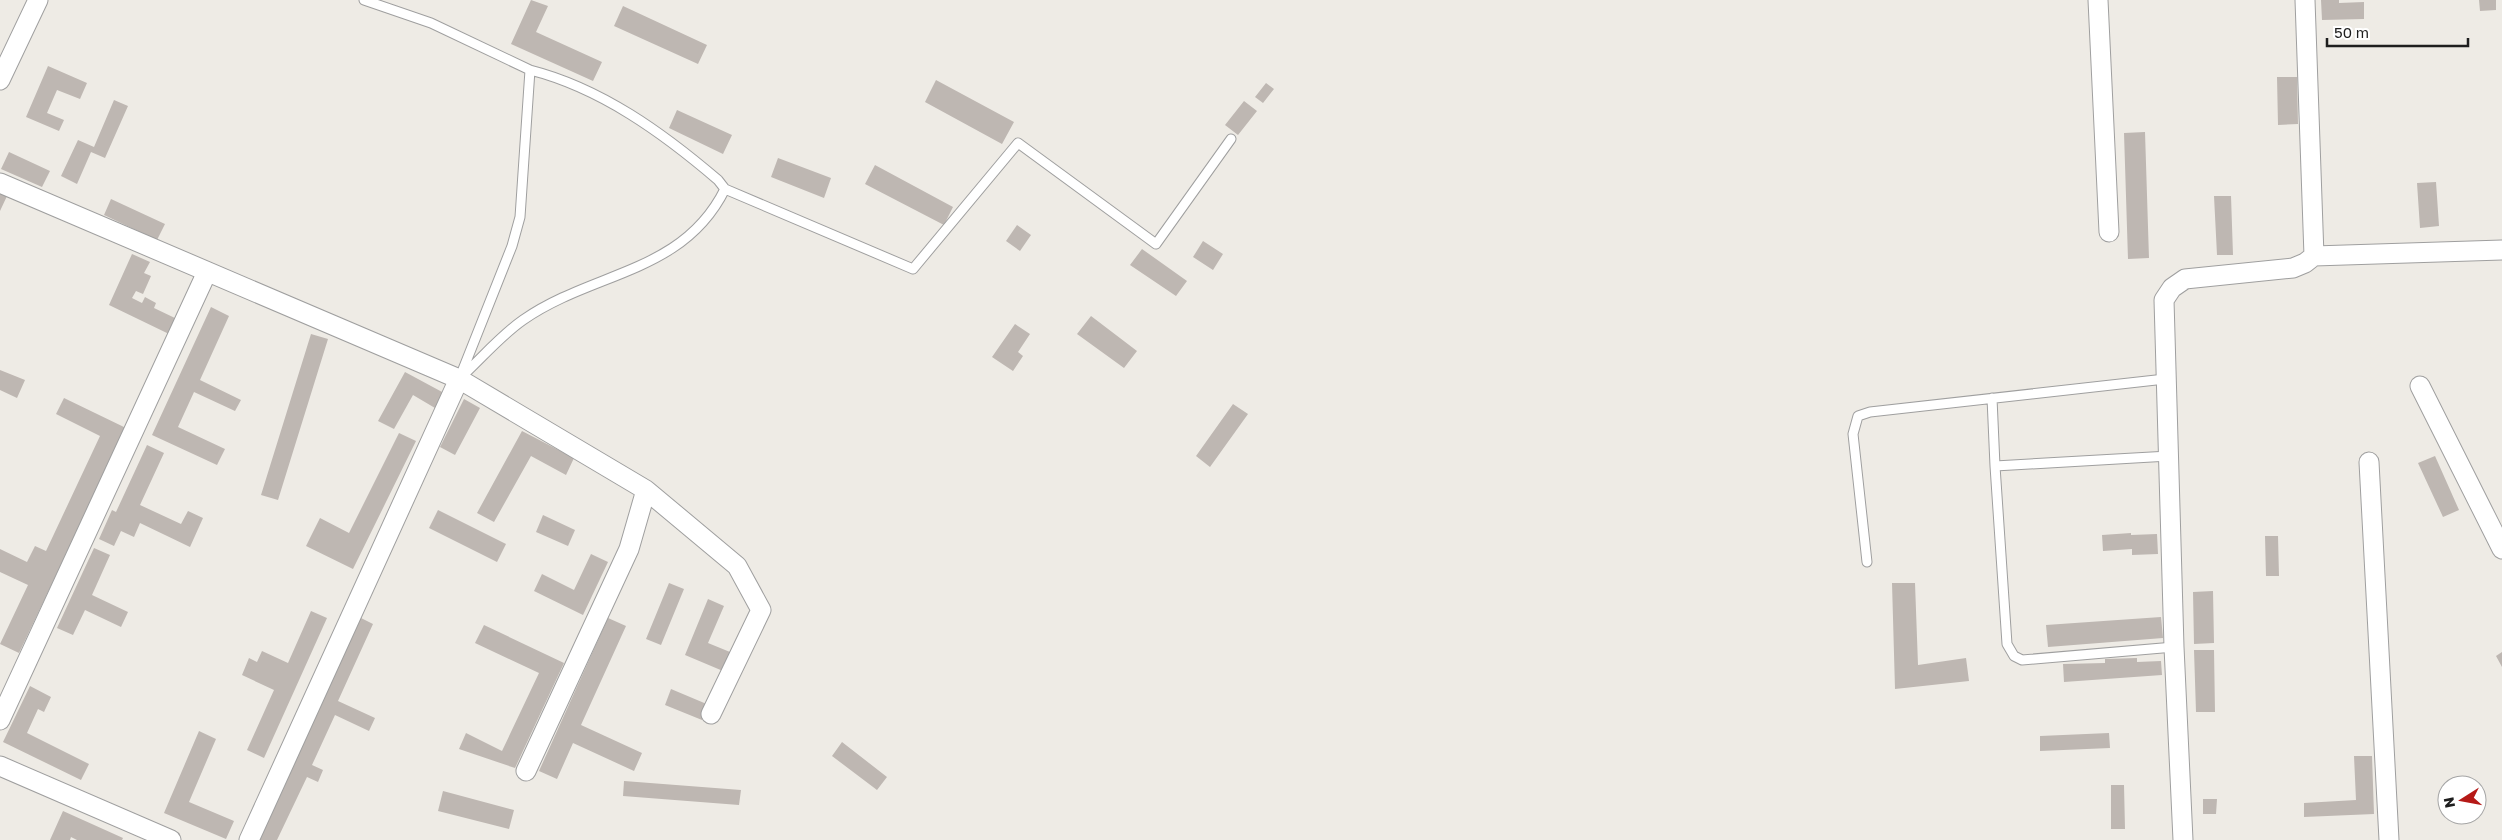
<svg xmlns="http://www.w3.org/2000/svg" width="2502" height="840" viewBox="0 0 2502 840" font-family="'Golos Text',sans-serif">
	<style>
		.building { fill: #beb7b2 }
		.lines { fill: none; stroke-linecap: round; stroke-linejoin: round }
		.lane-casing { stroke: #9f9f9f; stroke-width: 11 }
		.street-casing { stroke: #9f9f9f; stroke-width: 21 }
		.lane { stroke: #fff; stroke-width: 9 }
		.street { stroke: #fff; stroke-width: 19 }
	</style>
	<rect width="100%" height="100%" fill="#eeebe5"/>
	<!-- building -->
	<path class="building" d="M 531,0 L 548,6 L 536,32 L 602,62 L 593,81 L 511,44 Z
		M 2321,0 L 2339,0 L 2339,3 L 2364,2 L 2364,19 L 2322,20 Z
		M 2479,0 L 2496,0 L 2496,10 L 2480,11 Z
		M 623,6 L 707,45 L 698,64 L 614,26 Z
		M 48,66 L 87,83 L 80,99 L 57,90 L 47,113 L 64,120 L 59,131 L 26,117 Z
		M 2277,77 L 2297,77 L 2298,124 L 2278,125 Z
		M 936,80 L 1014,122 L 1002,144 L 925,102 Z
		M 1266,83 L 1274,89 L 1263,103 L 1255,97 Z
		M 114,100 L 128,106 L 105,158 L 91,152 L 77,184 L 61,176 L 78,140 L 94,147 Z
		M 1244,101 L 1257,111 L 1238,135 L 1225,125 Z
		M 677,110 L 732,135 L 723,154 L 669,128 Z
		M 2145,132 L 2149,258 L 2128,259 L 2124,133 Z
		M 9,152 L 50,171 L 42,187 L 1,169 Z
		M 778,158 L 831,178 L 824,198 L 771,177 Z
		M 875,165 L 953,207 L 944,225 L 865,184 Z
		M 2436,182 L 2439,226 L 2420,228 L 2417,183 Z
		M 0,192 L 7,196 L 0,211 Z
		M 2214,196 L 2231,196 L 2233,255 L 2217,255 Z
		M 111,199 L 165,224 L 157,240 L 104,215 Z
		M 1017,225 L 1031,235 L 1020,251 L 1006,241 Z
		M 1203,241 L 1223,254 L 1213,270 L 1193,257 Z
		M 1142,249 L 1187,281 L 1176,296 L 1130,265 Z
		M 132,254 L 150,262 L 144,273 L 151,276 L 143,294 L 136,291 L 132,298 L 142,303 L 145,297 L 156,303 L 154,308 L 177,319 L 169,334 L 109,305 Z
		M 211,307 L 229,316 L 200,380 L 241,400 L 235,411 L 194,392 L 178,427 L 225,449 L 217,465 L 152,435 Z
		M 1091,316 L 1137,351 L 1124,368 L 1077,334 Z
		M 1015,324 L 1030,334 L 1018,352 L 1023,356 L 1013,371 L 992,357 Z
		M 311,334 L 328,339 L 278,500 L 261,495 Z
		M 0,370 L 25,380 L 17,398 L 0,390 Z
		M 405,372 L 444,393 L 435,408 L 413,395 L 394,429 L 378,421 Z
		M 64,398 L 126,428 L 19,653 L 0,644 L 28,585 L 0,572 L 0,549 L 27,562 L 35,546 L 46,551 L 100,436 L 56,414 Z
		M 464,399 L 480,408 L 455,455 L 440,447 Z
		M 1233,404 L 1248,414 L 1210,467 L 1196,456 Z
		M 522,431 L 574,458 L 566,475 L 531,456 L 494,522 L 477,513 Z
		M 399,433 L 416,441 L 353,569 L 306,546 L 320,518 L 349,533 Z
		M 147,445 L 164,453 L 140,505 L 181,524 L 188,511 L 203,518 L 190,547 L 140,523 L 134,537 L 121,531 L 114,546 L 99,539 L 112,510 L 116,512 Z
		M 2435,456 L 2459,510 L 2443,517 L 2418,463 Z
		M 438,510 L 506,544 L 497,562 L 429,528 Z
		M 543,515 L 575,530 L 568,546 L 536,532 Z
		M 2131,533 L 2131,535 L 2157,534 L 2158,554 L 2132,555 L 2132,549 L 2103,551 L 2102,535 Z
		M 2265,536 L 2278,536 L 2279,576 L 2266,576 Z
		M 94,548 L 110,555 L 92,595 L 128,612 L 121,627 L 85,610 L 73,635 L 57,628 Z
		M 591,554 L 608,562 L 583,615 L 534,591 L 542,574 L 574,590 Z
		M 669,583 L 684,589 L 661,645 L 646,639 Z
		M 1892,583 L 1915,583 L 1918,665 L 1966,658 L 1969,681 L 1895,689 Z
		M 2213,591 L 2214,643 L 2194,644 L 2193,592 Z
		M 708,599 L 724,606 L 708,643 L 730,652 L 723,671 L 685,655 Z
		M 311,611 L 327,618 L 264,758 L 247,750 L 274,690 L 242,675 L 249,658 L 257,662 L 262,651 L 288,663 Z
		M 359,617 L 373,624 L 338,701 L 375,718 L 369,731 L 335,715 L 312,765 L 323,770 L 318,782 L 307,777 L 277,840 L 255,840 Z
		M 2161,617 L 2163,638 L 2048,647 L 2046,625 Z
		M 608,618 L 626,626 L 581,725 L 642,753 L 634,771 L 573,743 L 557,779 L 539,771 Z
		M 484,625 L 564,663 L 515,768 L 459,749 L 466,733 L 502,751 L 539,673 L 475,643 Z
		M 2194,650 L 2214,650 L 2215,712 L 2196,712 Z
		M 2502,652 L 2502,667 L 2496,656 Z
		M 2137,658 L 2137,662 L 2161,661 L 2162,675 L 2064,682 L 2063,664 L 2105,663 L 2105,659 Z
		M 30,686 L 51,697 L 44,712 L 38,709 L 27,733 L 89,764 L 81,780 L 3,742 Z
		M 671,689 L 709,705 L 702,720 L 665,705 Z
		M 199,731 L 216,739 L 189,802 L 234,821 L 226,839 L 164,813 Z
		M 2109,733 L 2110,748 L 2040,751 L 2040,736 Z
		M 842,742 L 887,777 L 877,790 L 832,756 Z
		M 2354,756 L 2372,756 L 2374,814 L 2304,817 L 2304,803 L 2356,800 Z
		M 624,781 L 741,790 L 739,805 L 623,796 Z
		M 2111,785 L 2124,785 L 2125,829 L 2111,829 Z
		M 443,791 L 514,810 L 509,829 L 438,811 Z
		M 2203,799 L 2217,799 L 2216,814 L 2203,814 Z
		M 63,811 L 123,838 L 122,840 L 77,840 L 71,837 L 70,840 L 50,840 Z"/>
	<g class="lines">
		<!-- lane casing -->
		<g class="lane-casing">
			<path id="lane" d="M 364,0 L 431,23 L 530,70 L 520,217 L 512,246 L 460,377
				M 530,70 C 601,88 663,133 718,180 L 725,189
				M 459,379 C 480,360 500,336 523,320 C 593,271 683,274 725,189 L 913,269 L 1018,143 L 1156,244 L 1231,139
				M 1992,398 L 1995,466
				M 2169,456 L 1995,466 L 2007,644 L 2014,656 L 2022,660 L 2174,647
				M 1867,562 L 1853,434 L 1858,416 L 1870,412 L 2165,379"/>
		</g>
		<!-- street casing -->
		<g class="street-casing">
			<path id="street" d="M 2098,0 L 2109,232
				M 0,80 L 38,0
				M 0,183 L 459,379 L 249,840
				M 2314,256 L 2502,250
				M 459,379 L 646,490 L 629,549 L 526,771
				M 2420,386 L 2502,549
				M 2369,462 L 2389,840
				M 646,490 L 737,566 L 761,610 L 711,714
				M 0,720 L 207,272
				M 0,766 L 171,840
				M 2183,840 L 2174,647 L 2164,300 L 2172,288 L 2185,279 L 2293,268 L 2305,263 L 2314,256 L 2305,0"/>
		</g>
		<!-- lane -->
		<use href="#lane" class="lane"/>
		<!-- street -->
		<use href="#street" class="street"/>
	</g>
	<!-- north arrow -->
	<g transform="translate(2462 800) rotate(259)"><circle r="24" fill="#ffffff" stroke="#a5a5a5"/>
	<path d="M0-4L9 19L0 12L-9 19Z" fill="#b51917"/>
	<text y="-8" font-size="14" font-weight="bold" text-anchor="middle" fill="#1e1e1e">N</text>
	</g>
	<!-- scale -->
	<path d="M2327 38v8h141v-8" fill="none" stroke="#1e1e1e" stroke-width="2.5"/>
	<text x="2334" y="38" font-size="15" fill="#1e1e1e" stroke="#ffffff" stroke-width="4" paint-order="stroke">50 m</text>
</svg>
